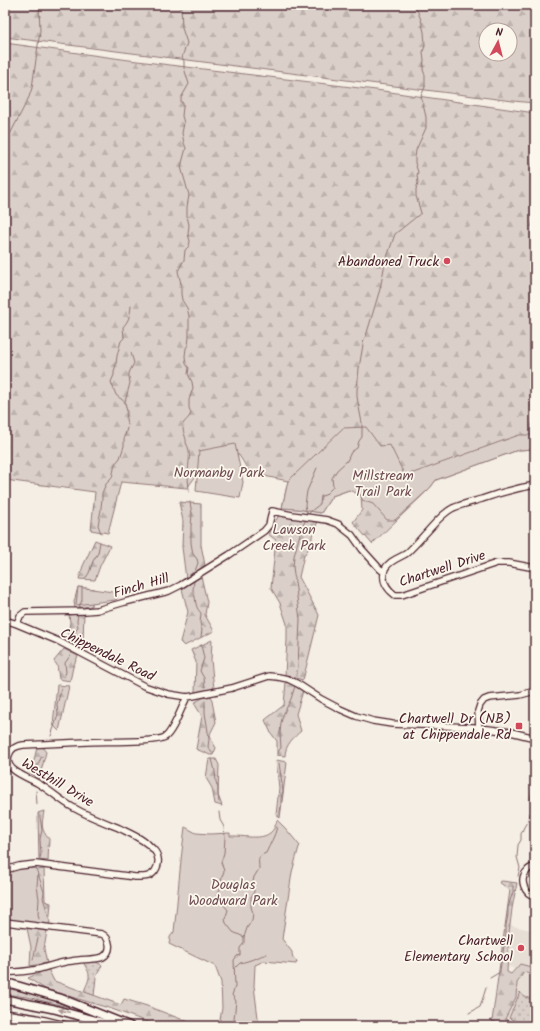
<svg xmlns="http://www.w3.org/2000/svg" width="540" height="1031" viewBox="0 0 540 1031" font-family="Kalam,sans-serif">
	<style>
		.built { fill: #e7dfd6 }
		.grass { fill: url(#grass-dots); stroke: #92787a }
		.forest { fill: url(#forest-firs); stroke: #92787a; fill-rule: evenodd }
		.park { fill: #dbd0c9; stroke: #92787a }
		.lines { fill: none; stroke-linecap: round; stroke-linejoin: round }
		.stream { stroke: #8d7174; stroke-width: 1 }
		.secondary-casing { stroke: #4a1f2b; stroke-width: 8 }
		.highway-casing { stroke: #4a1f2b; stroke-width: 10 }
		.secondary { stroke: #fbf7ec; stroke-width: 5.5 }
		.highway { stroke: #fbf7ec; stroke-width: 7 }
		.oneway { fill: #ab9695 }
		.poi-dot { fill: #d1495b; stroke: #fbf7ec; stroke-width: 1.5 }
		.labels { text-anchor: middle; stroke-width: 3.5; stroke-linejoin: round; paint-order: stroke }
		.poi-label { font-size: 14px; fill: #4a1f2b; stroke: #fbf7ec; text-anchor: end }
		.park-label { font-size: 14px; fill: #6e4b52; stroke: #fbf7ec }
		.street-label { font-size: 14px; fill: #4a1f2b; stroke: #fbf7ec }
	</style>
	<defs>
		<pattern id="grass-dots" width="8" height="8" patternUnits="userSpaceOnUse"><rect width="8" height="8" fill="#dbd0c9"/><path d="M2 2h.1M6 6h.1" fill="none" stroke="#bdb2ad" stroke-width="1.8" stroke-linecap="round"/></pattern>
		<pattern id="forest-firs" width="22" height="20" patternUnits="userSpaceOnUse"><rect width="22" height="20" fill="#dbd0c9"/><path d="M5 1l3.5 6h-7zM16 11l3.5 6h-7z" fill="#bdb2ad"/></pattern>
	</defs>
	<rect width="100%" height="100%" fill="#f4eee4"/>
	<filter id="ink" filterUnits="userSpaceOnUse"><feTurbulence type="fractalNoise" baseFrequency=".025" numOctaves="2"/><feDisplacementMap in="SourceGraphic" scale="8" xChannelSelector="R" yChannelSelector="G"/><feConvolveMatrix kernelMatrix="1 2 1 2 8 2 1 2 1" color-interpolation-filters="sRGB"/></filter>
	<g filter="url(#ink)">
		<!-- built -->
		<path class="built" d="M 509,925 L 535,931 L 535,1026 L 520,1026 L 505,1019 L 516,997 L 517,983 L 524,972 L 504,965 Z"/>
		<!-- grass -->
		<path class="grass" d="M 83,962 L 96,962 L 102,965 L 96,977 L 94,996 L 84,992 C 85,987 90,980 89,975 C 89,971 85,966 83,962 Z
			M 5,988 L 36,994 L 73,1008 L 27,997 L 5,994 Z
			M 520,992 C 523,997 529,1000 535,997 L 535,1026 L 527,1026 L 509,1018 Z
			M 5,1017 L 55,1026 L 5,1026 Z"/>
		<!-- forest -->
		<path class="forest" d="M 5,5 L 535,5 L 535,103 L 513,101 L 5,37 ZM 486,30 L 510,30 L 510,54 L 486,54 Z
			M 5,43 L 129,60 L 376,90 L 535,113 L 535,449 L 518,450 L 436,480 L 430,488 L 372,544 L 353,522 L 362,510 L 361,495 L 349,490 L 332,496 L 321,513 L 297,509 L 282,508 L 288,481 L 250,473 L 239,455 L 210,457 L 187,488 L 121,482 L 108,533 L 91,530 L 95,492 L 5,480 Z
			M 179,502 L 201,504 L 201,545 L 205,565 L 186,579 L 182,547 L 183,521 Z
			M 279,515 L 318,521 L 312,536 L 312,544 L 304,555 L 299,577 L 319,615 L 303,680 L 285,675 L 287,640 L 287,624 L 280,603 L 271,588 L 276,540 L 268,534 Z
			M 95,540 L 110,546 L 100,566 L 95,580 L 79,579 L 83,566 Z
			M 201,576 L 207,602 L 205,615 L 214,631 L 184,646 L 180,642 L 188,612 L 182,589 Z
			M 78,587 L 94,589 L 92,606 L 75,608 L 74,602 Z
			M 84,613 L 83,640 L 80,648 L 67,641 L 70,622 L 69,615 Z
			M 212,640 L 211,660 L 214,689 L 195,692 L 196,662 L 191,650 Z
			M 64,649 L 78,656 L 73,667 L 70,681 L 59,679 L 57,665 L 54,661 Z
			M 286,682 L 293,685 L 303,691 L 296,714 L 301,731 C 294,737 285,745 285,756 L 277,755 L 277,741 L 271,733 L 265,720 L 284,705 Z
			M 57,685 L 69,686 L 59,731 L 53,725 Z
			M 211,696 L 216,722 L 210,734 L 211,739 L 216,748 L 213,755 L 210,755 L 196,749 L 202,716 L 194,703 L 202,698 Z
			M 37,747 L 42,747 L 46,752 L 39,779 L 31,774 Z
			M 209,759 L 216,759 L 219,765 L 218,795 L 222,806 L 215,804 L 212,788 L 206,778 Z
			M 276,760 L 287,762 L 280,818 L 276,815 L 279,788 Z
			M 44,811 C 42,824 40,829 49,839 L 48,861 L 39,860 L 38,813 Z
			M 44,869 L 45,901 L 51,903 L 49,925 L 34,871 L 38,870 Z
			M 502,881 L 517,883 C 515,894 512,905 511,917 C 508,935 508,954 507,972 L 511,974 L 520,964 L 535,968 L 535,976 L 524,972 L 517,983 L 516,997 L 505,1019 L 520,1026 L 503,1026 L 492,1021 L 510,890 L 499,882 Z
			M 27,928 L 47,931 L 44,949 L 47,963 L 30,966 L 31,947 Z
			M 48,969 L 54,981 L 121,1005 L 124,999 L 147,1006 L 199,1026 L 158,1026 L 112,1009 L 45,989 L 28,978 Z"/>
		<!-- park -->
		<path class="park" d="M 366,427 L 380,446 L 390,445 L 405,476 L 519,435 L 535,435 L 535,449 L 518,450 L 436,480 L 430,488 L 395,520 L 387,520 L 373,504 L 362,500 L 361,495 L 349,490 L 332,496 L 321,513 L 297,509 L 282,508 L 288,481 L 343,428 Z
			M 235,444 L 243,482 L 240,498 L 196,491 L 199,451 Z
			M 78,587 L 113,592 L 117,596 L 117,599 L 115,600 L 76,605 Z
			M 277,820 L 286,829 L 300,846 L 299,847 L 292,872 L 282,939 L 292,952 C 292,956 293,959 297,961 L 296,964 L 264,961 L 255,965 L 254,986 L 259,1026 L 219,1026 L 222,1008 L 221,982 L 215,966 L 169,944 L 170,940 L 170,937 L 174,932 C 178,897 180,862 185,827 L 196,833 L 210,834 L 230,833 L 230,836 C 248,835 272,845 277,820 Z
			M 22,868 L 36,868 L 44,892 L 43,898 L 50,921 L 49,925 L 5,919 L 5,873 Z"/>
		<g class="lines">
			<!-- stream -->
			<path class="stream" d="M 181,5 L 182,28 L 187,43 L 182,57 L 184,61 L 184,68 L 189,84 L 181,98 L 181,102 L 183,103 L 183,107 L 182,116 L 184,123 L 182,133 L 184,143 L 186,148 L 181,167 L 189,195 L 187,207 L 187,216 L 189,225 L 188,234 L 190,241 L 189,246 L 185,250 L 184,260 L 178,271 L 181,284 L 181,294 L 182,300 L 187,308 L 189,316 L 189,337 L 188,345 L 186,348 L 185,356 L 186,364 L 189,368 L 188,374 L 192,382 L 193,388 L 189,400 L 189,408 L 191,413 C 190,418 184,421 183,424
				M 5,144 L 23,109 L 29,97 L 32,88 L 40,31 L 39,5
				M 125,402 L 116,395 L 111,382 L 114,375 L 114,372 L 116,364 L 117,356 L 119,348 L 121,341 L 124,338 L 123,327 C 129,320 130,316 131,306
				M 128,425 L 126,420 L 127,412 L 125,402 L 130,383 L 129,377 L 129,373 L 134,363 L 131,353
				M 183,428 C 183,433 187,439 186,443 C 192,452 188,464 188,475 C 188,481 189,486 189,492
				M 190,502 L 192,514 L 191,526 L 191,543 L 193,554 L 197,559 L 198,563 L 195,571
				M 307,515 L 305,505 L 307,491 L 317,468
				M 308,515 L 311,511 L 320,504 L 321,496 L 325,495 L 333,487 L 332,478 L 337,470 L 347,461 L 351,452 L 357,448 L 359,441 L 362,437 L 362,423 L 357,397 L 357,390 L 359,368 L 364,339 L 366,336 L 380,289 L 385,263 L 395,234 L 421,213 L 416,196 L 416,189 L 418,183 L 417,175 L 418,172 L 415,163 L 415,158 L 416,150 L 426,128 L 426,117 L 421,96 L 425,87 L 425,75 L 423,70 L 424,60 L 423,52 L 425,45 L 424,32 L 421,20 L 418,12 L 413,5
				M 101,533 L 98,525 L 101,510 L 101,507 L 102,499 L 102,493 L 106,484 L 112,478 L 115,464 L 120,458 L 124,446 L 124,439 L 127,428
				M 85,579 L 89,573 L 93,561 L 98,553 L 100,542
				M 194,580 C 194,584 193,587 193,591 C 193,591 195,596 195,597 C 196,604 196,608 201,613 L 200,623 L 202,630 L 201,637
				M 79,607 L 82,600 L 82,587
				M 535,641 L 534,649 L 535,660
				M 73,645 L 75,639 L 74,634 L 78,627 L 77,621 L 78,614
				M 201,645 L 204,658 L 200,671 L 204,678 L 205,687
				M 296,676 L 298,667 L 300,619 L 293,567 L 294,556 L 301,530 L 306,519
				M 64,677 L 66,672 L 65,663 L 70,656 L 71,653
				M 533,688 L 535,677
				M 534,700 L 535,702
				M 205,701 L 205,713 L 207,725 L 209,739 L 208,747 L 212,753
				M 51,736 L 58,715 L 57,704 L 62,688
				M 278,754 L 279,750 L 281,748 L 280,733 L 281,723 L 283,715 L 291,699 L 295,686
				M 535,756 L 535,758
				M 212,759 L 215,771 L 216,782 L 218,788 L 218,794 L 219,802
				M 279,763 L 283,791 L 281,798 L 281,806 L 280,812
				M 37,774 L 38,764 L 42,756
				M 532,785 L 535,774
				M 36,791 L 37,804
				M 530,800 L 532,790
				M 219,812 L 220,820 L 224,827 L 225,837 L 224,853 L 221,862 L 224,871 C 221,878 221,883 220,889 C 218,893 217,895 218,899 L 223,904 L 228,910 L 225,919 L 226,923 L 233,932 L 244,937
				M 40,858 L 41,854 L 40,839 L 42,830 L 40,817
				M 38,874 L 37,886 L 39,899 L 38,914 L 39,919
				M 518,876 L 520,868 L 517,857 L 518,845 L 521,840 L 521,834 L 524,827 L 529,819 L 530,813
				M 266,954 L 267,954
				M 33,960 L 38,938
				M 236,967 L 240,963 C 245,962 251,960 256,958 C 260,957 261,955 265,955
				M 490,978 L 500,972 L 500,970 L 506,934 L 506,925 L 508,915 L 508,907 L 513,892 L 513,886
				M 469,1013 L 480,1007 L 486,988
				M 238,1026 L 234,1019 L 236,1001 L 232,995 L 235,987 L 234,960 L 237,956 L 240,955 L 240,948 L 244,943 L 244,937 L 247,928 L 252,920 L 253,913 L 251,907 L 251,897 L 254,892 L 253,882 L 254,877 L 259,869 C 259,859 256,857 266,853 C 270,844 275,836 277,827"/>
			<!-- secondary casing -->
			<g class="secondary-casing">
				<path id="secondary" d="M 535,485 C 517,488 499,493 482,499 C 472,502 462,504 453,508 C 441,514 433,526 424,535 C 419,541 413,547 407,553 C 400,558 389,560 385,569 C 381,580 387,589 395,595 L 402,595 L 497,563 L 509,563 L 535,568
					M 5,620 L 17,624 L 58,641 L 144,686 L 168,694 L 187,697 L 193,696 L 232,688 L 269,676 L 278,677 L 288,679 L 298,684 L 321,699 L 340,709 L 356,716 L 373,721 L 392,724 L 473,727 L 511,732 L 535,738
					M 17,624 L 20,616 L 25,612 L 85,611 L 97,610 L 125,602 L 169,591 L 181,585 L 229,555 L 264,531 L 269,525 L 272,511 L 292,515 L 327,520 L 338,524 L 352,535 L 362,549 L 380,569 L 384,572
					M 479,728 L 478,711 L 480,705 L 484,700 L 489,698 L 520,695 L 535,691
					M 535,866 C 532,867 529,868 527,871 C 519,879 524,894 535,896
					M 5,870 L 19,866 L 36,864 L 135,877 C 143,877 150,878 155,871 C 160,864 159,855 153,849 C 144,839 131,834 119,828 C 104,822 88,816 74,808 C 61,801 51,791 39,784 C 28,777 3,771 9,755 C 11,748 16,746 23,745 C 44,744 65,743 87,742 C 101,741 156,743 165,737 C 173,732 182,706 187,697
					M 5,922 L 69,930 L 102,934 C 110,938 113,951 103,957 C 96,960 81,959 72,961 C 61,962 50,966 39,969 C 28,971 16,973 5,972"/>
			</g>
			<!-- highway casing -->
			<g class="highway-casing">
				<path id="highway" d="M 5,982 L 60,998 L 130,1026
					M 5,999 L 54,1009 L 115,1026
					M 5,1014 L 37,1019 L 66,1026"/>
			</g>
			<!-- secondary -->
			<use href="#secondary" class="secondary"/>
			<!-- highway -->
			<use href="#highway" class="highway"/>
		</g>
		<!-- one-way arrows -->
		<defs><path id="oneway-solid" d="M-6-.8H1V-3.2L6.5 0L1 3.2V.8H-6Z"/></defs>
		<use class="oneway" href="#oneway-solid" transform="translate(64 1011) rotate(-165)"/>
	</g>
	<!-- markers -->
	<g class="poi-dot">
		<circle cx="447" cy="261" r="4"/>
		<rect x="515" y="722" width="8" height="8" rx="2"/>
		<circle cx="521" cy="948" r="4"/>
	</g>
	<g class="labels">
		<!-- poi labels -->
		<g class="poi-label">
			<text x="439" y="266">Abandoned Truck</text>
			<text x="511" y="723">Chartwell Dr (NB)<tspan x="511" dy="16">at Chippendale Rd</tspan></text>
			<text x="513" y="945">Chartwell<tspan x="513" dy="16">Elementary School</tspan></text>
		</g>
		<!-- park labels -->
		<g class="park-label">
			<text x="219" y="477">Normanby Park</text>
			<text x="383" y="480">Millstream<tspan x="383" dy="16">Trail Park</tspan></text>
			<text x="294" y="534">Lawson<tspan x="294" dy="16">Creek Park</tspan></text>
			<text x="233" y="889">Douglas<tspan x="233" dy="16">Woodward Park</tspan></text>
		</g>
		<!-- street labels -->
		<g class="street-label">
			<text transform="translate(442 568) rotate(-18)" y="5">Chartwell Drive</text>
			<text transform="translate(141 585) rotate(-16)" y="5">Finch Hill</text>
			<text transform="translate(108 654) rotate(26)" y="5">Chippendale Road</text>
			<text transform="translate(58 782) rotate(31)" y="5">Westhill Drive</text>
		</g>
	</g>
	<!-- margin -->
	<rect width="540" height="1031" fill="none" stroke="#fbf7ec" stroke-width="20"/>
	<rect x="10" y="10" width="520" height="1011" fill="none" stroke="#4a1f2b" stroke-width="1.5" filter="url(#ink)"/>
	<!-- north arrow -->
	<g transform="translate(498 42) rotate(7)"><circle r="19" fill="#fbf7ec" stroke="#b4a19f"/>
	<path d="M0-3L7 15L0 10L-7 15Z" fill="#d1495b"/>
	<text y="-6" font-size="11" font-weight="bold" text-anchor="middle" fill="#4a1f2b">N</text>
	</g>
</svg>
